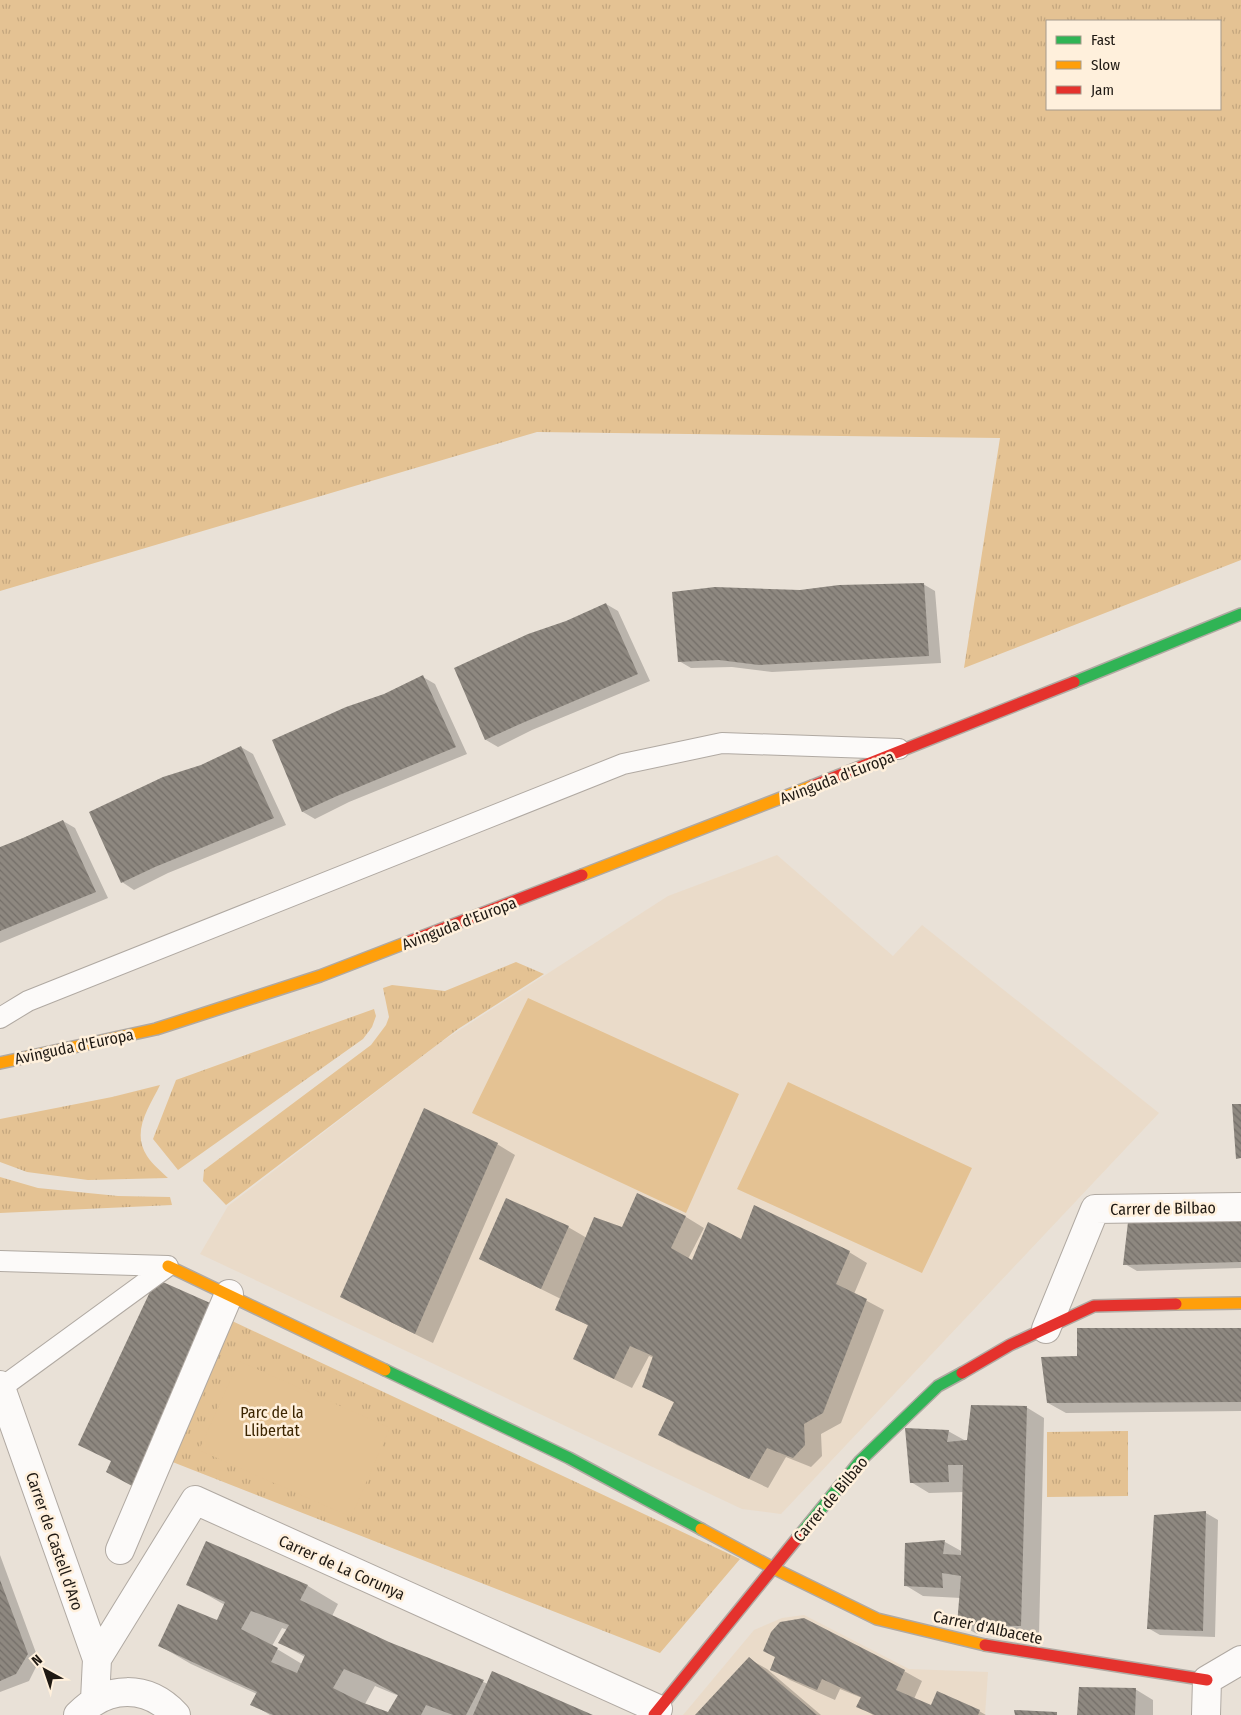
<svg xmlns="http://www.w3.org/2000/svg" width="1241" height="1715" viewBox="0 0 1241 1715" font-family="'Fira Sans Condensed',sans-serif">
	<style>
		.built { fill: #eadbc9 }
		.grass { fill: url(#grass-tufts); fill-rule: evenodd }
		.pitch { fill: #e4c293 }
		.shadow { fill: #0003; fill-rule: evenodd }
		.building { fill: url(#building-back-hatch); fill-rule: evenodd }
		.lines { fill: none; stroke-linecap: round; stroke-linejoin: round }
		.lane-casing { stroke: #b0a9a2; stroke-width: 22 }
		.street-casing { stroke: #b0a9a2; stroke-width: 30 }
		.fast-casing { stroke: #b0a9a2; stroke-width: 14 }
		.slow-casing { stroke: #b0a9a2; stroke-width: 14 }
		.jam-casing { stroke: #b0a9a2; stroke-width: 14 }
		.lane { stroke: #fcfaf9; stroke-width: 20 }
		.street { stroke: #fcfaf9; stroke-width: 28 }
		.fast { stroke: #30b455; stroke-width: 11 }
		.slow { stroke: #ff9f0a; stroke-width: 11 }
		.jam { stroke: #e5322d; stroke-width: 11 }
		.labels { text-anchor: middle; stroke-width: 5; stroke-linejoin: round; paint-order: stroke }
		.street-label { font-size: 16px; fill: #1f1913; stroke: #fff0dc }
		.park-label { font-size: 16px; fill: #3c2501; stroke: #fff0dc }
	</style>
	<defs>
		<pattern id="grass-tufts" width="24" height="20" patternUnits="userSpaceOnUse" patternTransform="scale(1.25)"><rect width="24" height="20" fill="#e4c293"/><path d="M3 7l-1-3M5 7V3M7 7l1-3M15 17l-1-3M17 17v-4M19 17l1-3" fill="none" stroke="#c3a67e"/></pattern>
		<pattern id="building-back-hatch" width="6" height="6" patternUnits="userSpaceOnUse" patternTransform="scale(1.25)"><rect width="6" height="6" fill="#8e8880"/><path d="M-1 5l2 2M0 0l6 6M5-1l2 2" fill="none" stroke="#736e68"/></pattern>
	</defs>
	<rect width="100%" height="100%" fill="#e9e1d7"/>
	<!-- built -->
	<path class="built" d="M 777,855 L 893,956 L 922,925 L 1159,1113 L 781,1514 L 742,1509 L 200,1254 L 228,1206 L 441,1042 L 668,896 Z
		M 804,1615 L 909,1669 L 988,1672 L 985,1715 L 683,1715 L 754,1630 L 782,1618 Z"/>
	<!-- grass -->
	<path class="grass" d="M 0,0 L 1241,0 L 1241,560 L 964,668 L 1000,438 L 537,432 L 0,591 ZM 1047,21 L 1220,21 L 1220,109 L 1047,109 Z
		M 516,962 L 544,974 L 458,1029 L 226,1205 L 203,1181 L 204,1170 L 371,1045 L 386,1025 L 389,1017 L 383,988 L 392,985 L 445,991 Z
		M 374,1009 L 376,1016 L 372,1027 L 363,1039 L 178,1170 L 153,1139 L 176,1080 Z
		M 160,1085 C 149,1108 131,1131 147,1156 C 152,1164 162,1172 168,1178 L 88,1180 L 27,1172 L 0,1162 L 0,1119 L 112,1097 Z
		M 0,1177 L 38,1188 L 118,1196 L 170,1197 L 172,1205 L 0,1213 Z
		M 230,1320 L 740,1559 L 660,1653 L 170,1461 Z
		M 1128,1431 L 1128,1496 L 1047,1497 L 1047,1432 Z"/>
	<!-- pitch -->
	<path class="pitch" d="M 528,998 L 739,1094 L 686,1213 L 472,1113 Z
		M 788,1082 L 972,1168 L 922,1273 L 737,1189 Z
		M 239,1361 L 390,1428 L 351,1517 L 199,1450 Z"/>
	<!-- shadow -->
	<path class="shadow" d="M 923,584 L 935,591 L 941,663 L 772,672 L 732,667 L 691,668 L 679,661 L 800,591 Z
		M 606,604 L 618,611 L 650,681 L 532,730 L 498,747 L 486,740 L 456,668 L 566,623 Z
		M 423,677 L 435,684 L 467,754 L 349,802 L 315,819 L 303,812 L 273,741 L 384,695 Z
		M 241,747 L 253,754 L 286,825 L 168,873 L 134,890 L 122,882 L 202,766 Z
		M 63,821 L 75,828 L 108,898 L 0,943 L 0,848 Z
		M 497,1144 L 515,1155 L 433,1343 L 360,1307 Z
		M 638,1195 L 686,1217 L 704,1228 L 688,1259 L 693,1262 L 742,1240 L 755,1206 L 849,1252 L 867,1263 L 854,1294 L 884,1310 L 841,1423 L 821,1434 L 822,1456 L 811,1467 L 786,1457 L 768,1488 L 677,1445 L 660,1434 L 675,1403 L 644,1386 L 654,1358 L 649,1356 L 632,1388 L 593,1369 L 589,1326 L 557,1309 L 561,1299 L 480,1259 L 507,1200 L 568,1227 L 587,1238 L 622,1229 Z
		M 1241,1219 L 1241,1268 L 1137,1271 L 1125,1264 Z
		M 1241,1329 L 1241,1411 L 1066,1413 L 1048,1403 L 1081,1357 Z
		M 1026,1407 L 1044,1418 L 1039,1635 L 977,1634 L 959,1624 L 961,1598 L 923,1596 L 905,1585 L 906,1545 L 945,1542 L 963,1552 L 964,1492 L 929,1493 L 911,1482 L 948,1431 L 966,1441 Z
		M 1206,1513 L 1218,1520 L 1215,1637 L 1160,1635 L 1148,1628 Z
		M 206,1542 L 308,1586 L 338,1604 L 332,1616 L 389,1643 L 488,1684 L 590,1715 L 270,1715 L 252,1704 L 257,1694 L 191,1664 L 160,1646 L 218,1621 L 225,1605 L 188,1584 ZM 282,1628 L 288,1630 L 280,1643 L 305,1657 L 302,1664 L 272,1646 ZM 375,1686 L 399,1696 L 389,1714 L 365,1704 Z
		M 0,1555 L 39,1661 L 29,1681 L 0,1692 Z
		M 749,1659 L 767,1669 L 821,1715 L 696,1715 Z
		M 772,1669 L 904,1671 L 922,1681 L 914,1699 L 932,1706 L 979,1711 L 986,1715 L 873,1715 L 858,1706 L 862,1698 L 840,1689 L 835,1700 L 790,1680 Z
		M 1135,1689 L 1153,1700 L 1153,1715 L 1078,1715 Z"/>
	<!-- building -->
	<path class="building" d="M 924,583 L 929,656 L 759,665 L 719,660 L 678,662 L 672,592 L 715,587 L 800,590 L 839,585 Z
		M 606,603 L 638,674 L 520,724 L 485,740 L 454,668 L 528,634 L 566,621 Z
		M 423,675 L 456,747 L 337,796 L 302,812 L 272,740 L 346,707 L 384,694 Z
		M 241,746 L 274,818 L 155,867 L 121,883 L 89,812 L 163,777 L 201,765 Z
		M 63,820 L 96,892 L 0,931 L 0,847 L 23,838 Z
		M 1232,1104 L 1241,1104 L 1241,1158 L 1236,1159 Z
		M 424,1108 L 498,1143 L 415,1334 L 340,1297 Z
		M 637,1193 L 686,1216 L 671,1248 L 692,1260 L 708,1222 L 741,1239 L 754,1205 L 850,1251 L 836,1284 L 867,1299 L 823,1413 L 804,1424 L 805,1445 L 793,1458 L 767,1448 L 749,1479 L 658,1435 L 674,1402 L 642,1387 L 653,1356 L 630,1346 L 614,1379 L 573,1359 L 588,1325 L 555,1310 L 594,1217 L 622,1227 Z
		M 506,1198 L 569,1226 L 541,1289 L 479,1259 Z
		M 1241,1218 L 1241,1262 L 1123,1265 L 1128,1222 Z
		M 156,1279 L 217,1306 L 134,1487 L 106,1472 L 111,1461 L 78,1445 Z
		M 1077,1328 L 1241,1328 L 1241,1402 L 1047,1403 L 1041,1357 L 1077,1356 Z
		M 971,1405 L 1027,1406 L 1021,1626 L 957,1625 L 961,1576 L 942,1573 L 943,1588 L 904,1586 L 905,1543 L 945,1540 L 943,1554 L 961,1555 L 963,1465 L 948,1465 L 949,1482 L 910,1483 L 905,1428 L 949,1430 L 947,1442 L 967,1440 Z
		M 1206,1511 L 1203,1631 L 1147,1629 L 1154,1515 Z
		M 206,1541 L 308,1585 L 300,1600 L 389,1642 L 484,1680 L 466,1715 L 453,1715 L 426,1705 L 421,1715 L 273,1715 L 250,1705 L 257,1692 L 158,1646 L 178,1604 L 217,1620 L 225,1602 L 186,1585 ZM 251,1611 L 289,1625 L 278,1643 L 305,1655 L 297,1673 L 271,1662 L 278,1648 L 241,1629 ZM 344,1669 L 372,1681 L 398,1695 L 388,1712 L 361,1702 L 333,1688 Z
		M 0,1580 L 28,1654 L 16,1674 L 0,1681 Z
		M 804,1618 L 905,1670 L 896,1690 L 931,1705 L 937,1691 L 980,1710 L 978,1715 L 875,1715 L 856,1707 L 861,1697 L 822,1679 L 817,1690 L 770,1670 L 775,1657 L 763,1651 L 771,1632 L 780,1622 Z
		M 749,1657 L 817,1715 L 695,1715 Z
		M 492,1671 L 593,1715 L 473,1715 Z
		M 1079,1687 L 1136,1688 L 1135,1715 L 1077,1715 Z
		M 1014,1710 L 1057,1712 L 1057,1715 L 1015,1715 Z"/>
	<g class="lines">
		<!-- lane casing -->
		<g class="lane-casing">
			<path id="lane" d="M 0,1018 L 28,1001 L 623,764 L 722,743 L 899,749
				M 0,1261 L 168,1266 L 1,1388"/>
		</g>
		<!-- street casing -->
		<g class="street-casing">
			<path id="street" d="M 1046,1329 L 1095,1209 L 1241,1207
				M 0,1385 L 97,1659 L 95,1700
				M 120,1550 L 229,1294
				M 97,1659 L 195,1500 L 658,1709
				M 78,1715 C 107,1685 147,1684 176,1715
				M 1206,1715 L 1207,1680 L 1241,1660"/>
		</g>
		<!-- fast casing -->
		<g class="fast-casing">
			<path id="fast" d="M 1074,682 L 1241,614
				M 385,1370 L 569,1458 L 701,1529
				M 799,1536 L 860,1461 L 938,1386 L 962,1373"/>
		</g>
		<!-- slow casing -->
		<g class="slow-casing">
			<path id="slow" d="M 582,875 L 812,786
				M 0,1063 L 156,1029 L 320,976 L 408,942
				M 168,1266 L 385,1370
				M 1176,1304 L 1241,1303
				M 701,1529 L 773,1568 L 877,1619 L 985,1645"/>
		</g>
		<!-- jam casing -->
		<g class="jam-casing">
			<path id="jam" d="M 812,786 L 1074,682
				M 408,942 L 582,875
				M 962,1373 L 1010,1345 L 1094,1306 L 1176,1304
				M 985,1645 L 1207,1680
				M 654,1715 L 799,1536"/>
		</g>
		<!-- lane -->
		<use href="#lane" class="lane"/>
		<!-- street -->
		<use href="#street" class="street"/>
		<!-- fast -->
		<use href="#fast" class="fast"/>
		<!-- slow -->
		<use href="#slow" class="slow"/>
		<!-- jam -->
		<use href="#jam" class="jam"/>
	</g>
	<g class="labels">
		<!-- street labels -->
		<g class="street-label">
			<text transform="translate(837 777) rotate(-21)" y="6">Avinguda d'Europa</text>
			<text transform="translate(459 923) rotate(-21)" y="6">Avinguda d'Europa</text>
			<text transform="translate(74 1046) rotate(-12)" y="6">Avinguda d'Europa</text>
			<text transform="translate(1163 1208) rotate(-1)" y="6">Carrer de Bilbao</text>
			<text transform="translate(830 1499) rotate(-50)" y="6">Carrer de Bilbao</text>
			<text transform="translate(55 1541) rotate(71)" y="6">Carrer de Castell d'Aro</text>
			<text transform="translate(342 1567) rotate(24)" y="6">Carrer de La Corunya</text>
			<text transform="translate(988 1627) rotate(12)" y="6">Carrer d'Albacete</text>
		</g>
		<!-- park labels -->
		<g class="park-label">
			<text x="272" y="1418">Parc de la<tspan x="272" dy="18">Llibertat</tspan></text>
		</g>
	</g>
	<!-- legend -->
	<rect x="1046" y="20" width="175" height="90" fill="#fff0dc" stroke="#a59a8c"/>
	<rect x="1056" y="36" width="25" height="8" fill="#30b455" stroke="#a59a8c"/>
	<text x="1091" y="45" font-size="15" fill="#1f1913">Fast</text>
	<rect x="1056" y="61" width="25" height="8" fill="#ff9f0a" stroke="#a59a8c"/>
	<text x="1091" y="70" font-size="15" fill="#1f1913">Slow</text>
	<rect x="1056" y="86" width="25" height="8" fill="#e5322d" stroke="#a59a8c"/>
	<text x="1091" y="95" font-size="15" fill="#1f1913">Jam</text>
	<!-- north arrow -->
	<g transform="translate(45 1670) rotate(320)" stroke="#fff0dc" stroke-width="4" paint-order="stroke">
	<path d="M0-4L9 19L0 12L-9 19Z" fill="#1f1913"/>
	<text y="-8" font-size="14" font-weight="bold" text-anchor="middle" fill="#1f1913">N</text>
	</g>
</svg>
